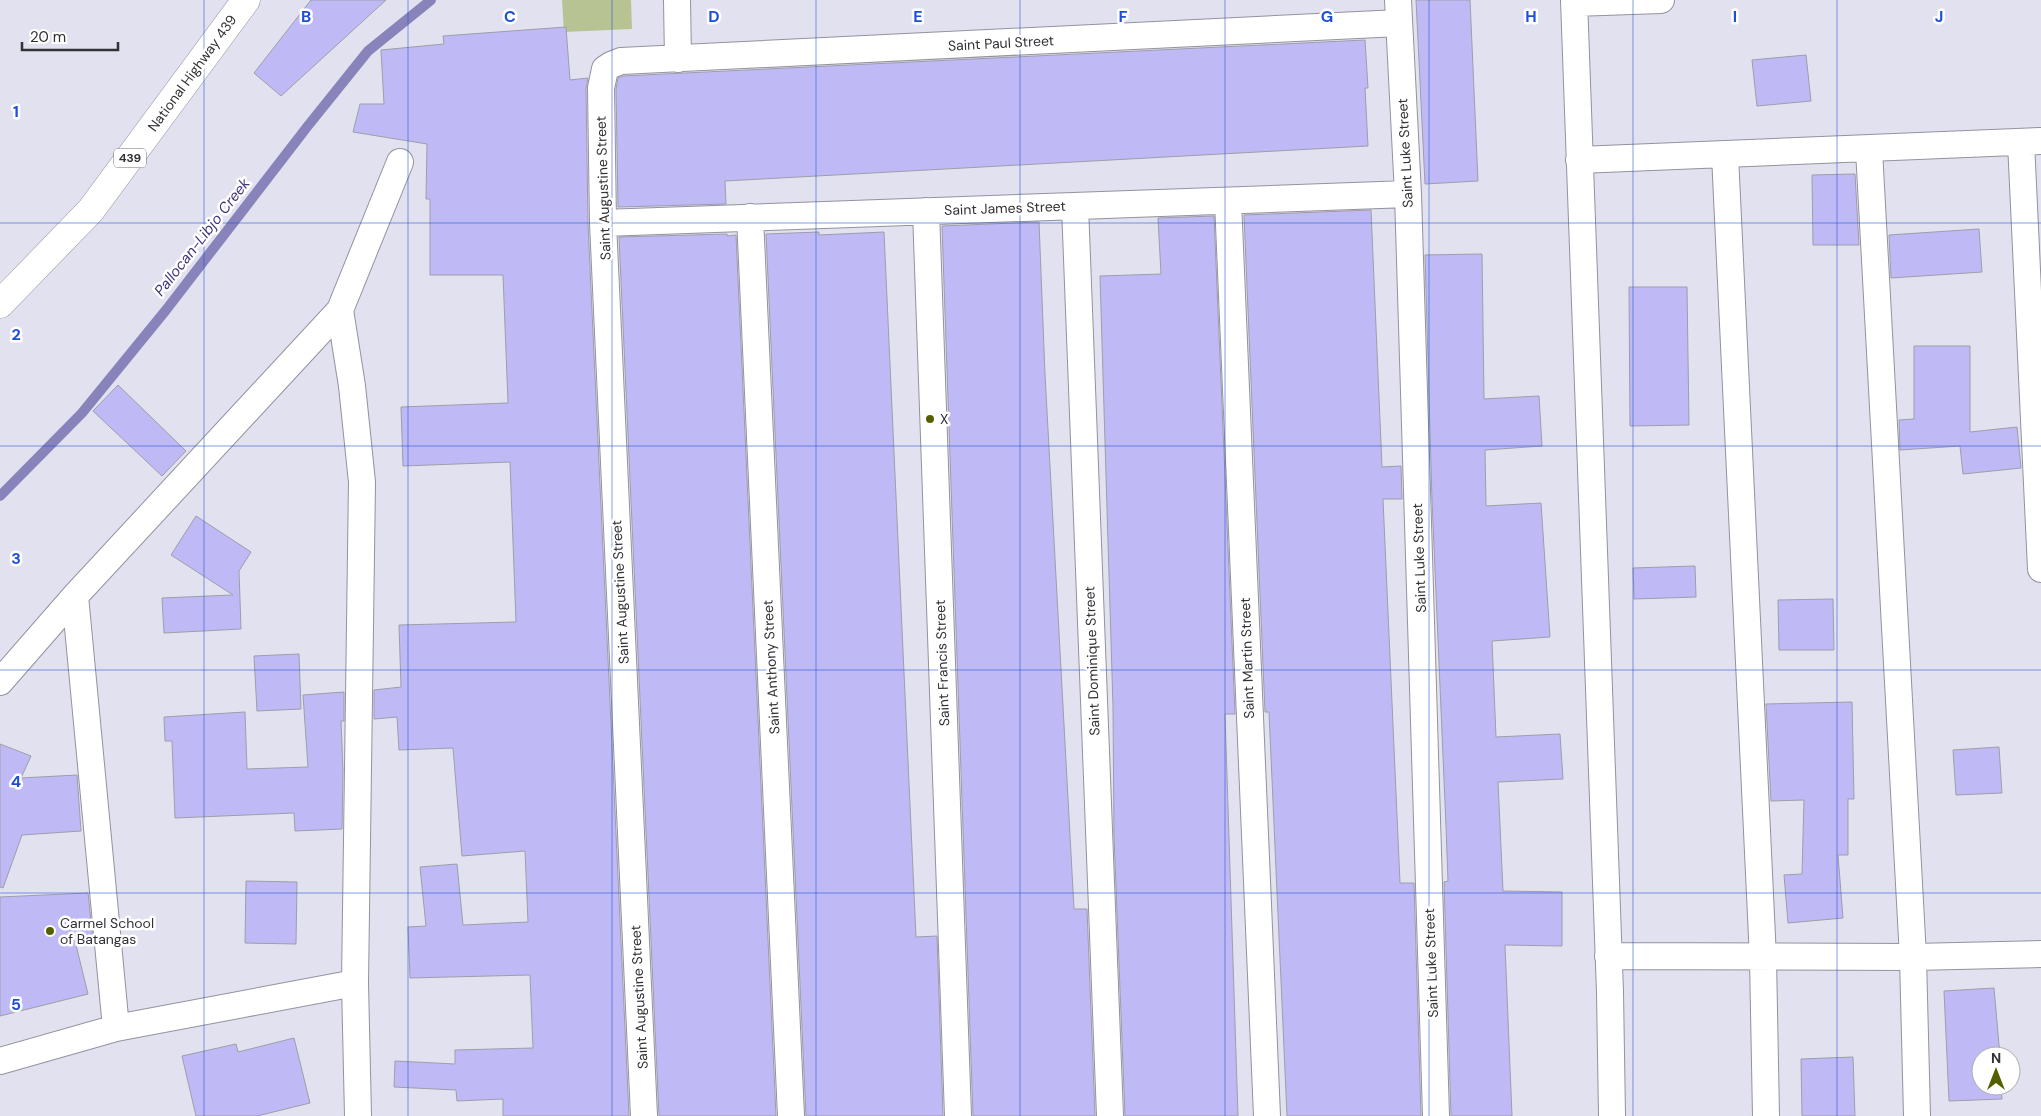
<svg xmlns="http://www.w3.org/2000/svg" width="2041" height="1116" viewBox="0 0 2041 1116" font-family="'DM Sans',sans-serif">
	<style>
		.green { fill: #b8c393 }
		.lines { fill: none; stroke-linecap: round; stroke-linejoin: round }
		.stream { stroke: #8883bb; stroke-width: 10 }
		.building { fill: #bfbaf6; stroke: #9e9daa }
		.street-casing { stroke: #93929f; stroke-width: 28 }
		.primary-casing { stroke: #93929f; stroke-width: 29 }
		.street { stroke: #fff; stroke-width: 26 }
		.primary { stroke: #fff; stroke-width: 28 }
		.grid { fill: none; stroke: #1d4ed8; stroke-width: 1; stroke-opacity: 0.55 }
		.poi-dot { fill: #546000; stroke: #fff; stroke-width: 2 }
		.labels { text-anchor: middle; stroke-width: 5; stroke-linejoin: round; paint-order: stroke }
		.shield { fill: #fff; stroke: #6f6f72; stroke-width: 1 }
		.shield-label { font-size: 12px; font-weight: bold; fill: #313136 }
		.street-label { font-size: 14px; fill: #313136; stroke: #fff }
		.poi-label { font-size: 14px; fill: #313136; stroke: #fff; text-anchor: start }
		.water-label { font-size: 15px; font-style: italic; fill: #41357b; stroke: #fff }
		.grid-label { font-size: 16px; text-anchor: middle; font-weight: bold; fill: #1d4ed8; stroke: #fff; stroke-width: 5; stroke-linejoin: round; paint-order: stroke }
	</style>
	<rect width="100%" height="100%" fill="#e2e1ef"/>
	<!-- green -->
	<path class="green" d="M 562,0 L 631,0 L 632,29 L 564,32 Z"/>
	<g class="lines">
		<!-- stream -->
		<path class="stream" d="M 0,496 L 82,413 L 166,310 L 307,127 L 368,51 L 431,0"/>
	</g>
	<!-- building -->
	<path class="building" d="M 311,0 L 386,0 L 281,96 L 254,73 Z
		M 1416,0 L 1470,0 L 1478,181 L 1425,184 Z
		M 566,27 L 570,80 L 588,78 L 586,88 L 588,224 L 629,1116 L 503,1116 L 503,1099 L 457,1101 L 456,1090 L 394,1087 L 395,1061 L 455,1064 L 455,1050 L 533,1048 L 530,975 L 410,978 L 408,927 L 426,926 L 420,867 L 457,864 L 463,925 L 528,922 L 525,851 L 462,856 L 453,748 L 399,750 L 397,717 L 374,719 L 374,690 L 401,687 L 399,625 L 516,622 L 510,462 L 403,466 L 401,407 L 508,403 L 503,275 L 430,275 L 430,199 L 426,199 L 427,144 L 353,132 L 360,104 L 384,104 L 381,50 L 444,44 L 443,36 Z
		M 1365,40 L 1368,88 L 1365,88 L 1368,146 L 725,181 L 726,204 L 618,207 L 616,89 L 618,78 L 623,76 Z
		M 1806,55 L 1811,101 L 1757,106 L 1752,60 Z
		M 1855,174 L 1859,245 L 1813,245 L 1812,175 Z
		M 1371,210 L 1382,467 L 1401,466 L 1402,499 L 1383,499 L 1400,883 L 1414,883 L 1421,1116 L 1287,1116 L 1269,712 L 1265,712 L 1244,215 Z
		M 1214,216 L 1235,714 L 1225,714 L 1238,1116 L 1125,1116 L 1114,836 L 1113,707 L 1100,276 L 1161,274 L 1158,218 Z
		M 1039,222 L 1045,374 L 1074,909 L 1087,909 L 1095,1116 L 973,1116 L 942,226 Z
		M 1979,229 L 1982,272 L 1891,278 L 1889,235 Z
		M 819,232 L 819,235 L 884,232 L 916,937 L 937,936 L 943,1116 L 806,1116 L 766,234 Z
		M 727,234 L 727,236 L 736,235 L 776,1116 L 659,1116 L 619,237 Z
		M 1482,254 L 1484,399 L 1539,396 L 1542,446 L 1485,450 L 1486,506 L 1541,503 L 1550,637 L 1492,641 L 1496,737 L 1560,734 L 1563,779 L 1498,782 L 1503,891 L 1562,892 L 1562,946 L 1505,945 L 1512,1116 L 1451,1116 L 1444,882 L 1448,881 L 1446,826 L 1432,500 L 1425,255 Z
		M 1629,287 L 1687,287 L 1689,425 L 1630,426 Z
		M 1914,346 L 1970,346 L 1970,432 L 2017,427 L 2021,468 L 1963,474 L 1960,446 L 1900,450 L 1899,420 L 1914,419 Z
		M 118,385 L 186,451 L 162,476 L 93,411 Z
		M 196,516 L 251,552 L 239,571 L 241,629 L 164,633 L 162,598 L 233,595 L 171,555 Z
		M 1695,566 L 1696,597 L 1634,599 L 1633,568 Z
		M 1833,599 L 1834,650 L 1779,650 L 1778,600 Z
		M 299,654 L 301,709 L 257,711 L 254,656 Z
		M 344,692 L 344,721 L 341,721 L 343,771 L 342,829 L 295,831 L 294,813 L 175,818 L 172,741 L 165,741 L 164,717 L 245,712 L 247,769 L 308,767 L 303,695 Z
		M 1852,702 L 1854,799 L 1848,799 L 1848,855 L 1838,855 L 1843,918 L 1788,923 L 1784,875 L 1802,874 L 1804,800 L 1771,801 L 1766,704 Z
		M 0,744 L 31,756 L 21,778 L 77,775 L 81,831 L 22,835 L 3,888 L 0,887 Z
		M 1999,747 L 2002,793 L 1956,795 L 1953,750 Z
		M 246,881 L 297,882 L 296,944 L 245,943 Z
		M 88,893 L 93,940 L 76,945 L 88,994 L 0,1016 L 0,897 Z
		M 1994,988 L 2000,1056 L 1981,1056 L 1981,1086 L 2001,1086 L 2002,1099 L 1949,1101 L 1944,991 Z
		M 294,1038 L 310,1103 L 257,1116 L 196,1116 L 182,1056 L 236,1044 L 238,1052 Z
		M 1853,1057 L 1855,1116 L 1802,1116 L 1801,1059 Z"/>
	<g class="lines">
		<!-- street casing -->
		<g class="street-casing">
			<path id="street" d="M 677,0 L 678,59
				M 1398,0 L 1408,194 L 1436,1116
				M 1574,0 L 1610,992 L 1612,1116
				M 1574,3 L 1661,0
				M 2021,142 L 2041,569
				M 1869,150 L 1913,957 L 1917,1116
				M 1725,155 L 1763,958 L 1766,1116
				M 1579,160 L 2041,141
				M 1228,201 L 1267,1116
				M 1075,206 L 1110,1116
				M 926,211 L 958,1116
				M 750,217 L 791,1116
				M 603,223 L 1408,194
				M 340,310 L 352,386 L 362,482 L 355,983 L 358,1116
				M 75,596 L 116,1028
				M 0,682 L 75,596 L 340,310 L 400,162
				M 1608,956 L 1913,957 L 2041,954
				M 0,1061 L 116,1028 L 355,983
				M 644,1116 L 603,223 L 601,88 L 605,69 L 611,65 L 621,61 L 1399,23"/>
		</g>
		<!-- primary casing -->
		<g class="primary-casing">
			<path id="primary" d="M 0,304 L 91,210 L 246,0"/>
		</g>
		<!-- street -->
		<use href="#street" class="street"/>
		<!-- primary -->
		<use href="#primary" class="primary"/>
	</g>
	<!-- grid -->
	<path class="grid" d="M 204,0 L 204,1116M 408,0 L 408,1116M 612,0 L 612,1116M 816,0 L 816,1116M 1020,0 L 1020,1116M 1225,0 L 1225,1116M 1429,0 L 1429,1116M 1633,0 L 1633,1116M 1837,0 L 1837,1116M 0,223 L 2041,223M 0,446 L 2041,446M 0,670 L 2041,670M 0,893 L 2041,893"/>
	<!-- markers -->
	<g class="poi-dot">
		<circle cx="930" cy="419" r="5"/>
		<circle cx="50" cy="931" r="5"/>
	</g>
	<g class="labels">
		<!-- shield labels -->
		<rect class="shield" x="114" y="148.5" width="32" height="19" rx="4"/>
		<g class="shield-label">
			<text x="130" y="162">439</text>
		</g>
		<!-- street labels -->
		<g class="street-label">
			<text transform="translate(1001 43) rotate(-3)" y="5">Saint Paul Street</text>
			<text transform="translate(192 73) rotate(-54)" y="5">National Highway 439</text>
			<text transform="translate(1405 153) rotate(-93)" y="5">Saint Luke Street</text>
			<text transform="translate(603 188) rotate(-92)" y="5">Saint Augustine Street</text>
			<text transform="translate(1005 208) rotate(-2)" y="5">Saint James Street</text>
			<text transform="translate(1419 558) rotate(-92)" y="5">Saint Luke Street</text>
			<text transform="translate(620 592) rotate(-93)" y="5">Saint Augustine Street</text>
			<text transform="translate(1247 658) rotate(-92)" y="5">Saint Martin Street</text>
			<text transform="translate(1092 661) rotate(-92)" y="5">Saint Dominique Street</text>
			<text transform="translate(942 663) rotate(-92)" y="5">Saint Francis Street</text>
			<text transform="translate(771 667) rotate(-93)" y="5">Saint Anthony Street</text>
			<text transform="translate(1431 963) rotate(-92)" y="5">Saint Luke Street</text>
			<text transform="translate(639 997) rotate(-93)" y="5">Saint Augustine Street</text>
		</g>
		<!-- poi labels -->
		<g class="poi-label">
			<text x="940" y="424">X</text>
			<text x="60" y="928">Carmel School<tspan x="60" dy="16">of Batangas</tspan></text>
		</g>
		<!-- water labels -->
		<g class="water-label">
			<text transform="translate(202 237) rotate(-52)" y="5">Pallocan-Libjo Creek</text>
		</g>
	</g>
	<g class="grid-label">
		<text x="306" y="22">B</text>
		<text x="510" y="22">C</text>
		<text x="714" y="22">D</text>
		<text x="918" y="22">E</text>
		<text x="1123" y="22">F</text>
		<text x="1327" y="22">G</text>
		<text x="1531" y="22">H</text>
		<text x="1735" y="22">I</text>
		<text x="1939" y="22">J</text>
		<text x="16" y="117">1</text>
		<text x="16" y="340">2</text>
		<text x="16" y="564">3</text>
		<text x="16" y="787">4</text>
		<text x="16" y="1010">5</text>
	</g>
	<!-- north arrow -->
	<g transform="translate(1996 1071)"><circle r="24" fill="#ffffff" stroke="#adadaf"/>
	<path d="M0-4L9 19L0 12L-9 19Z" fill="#546000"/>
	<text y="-8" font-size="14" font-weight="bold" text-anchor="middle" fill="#313136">N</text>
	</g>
	<!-- scale -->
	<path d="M22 42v8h96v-8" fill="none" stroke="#313136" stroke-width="2.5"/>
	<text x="30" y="42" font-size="15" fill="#313136" stroke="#ffffff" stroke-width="4" paint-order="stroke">20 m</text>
</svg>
